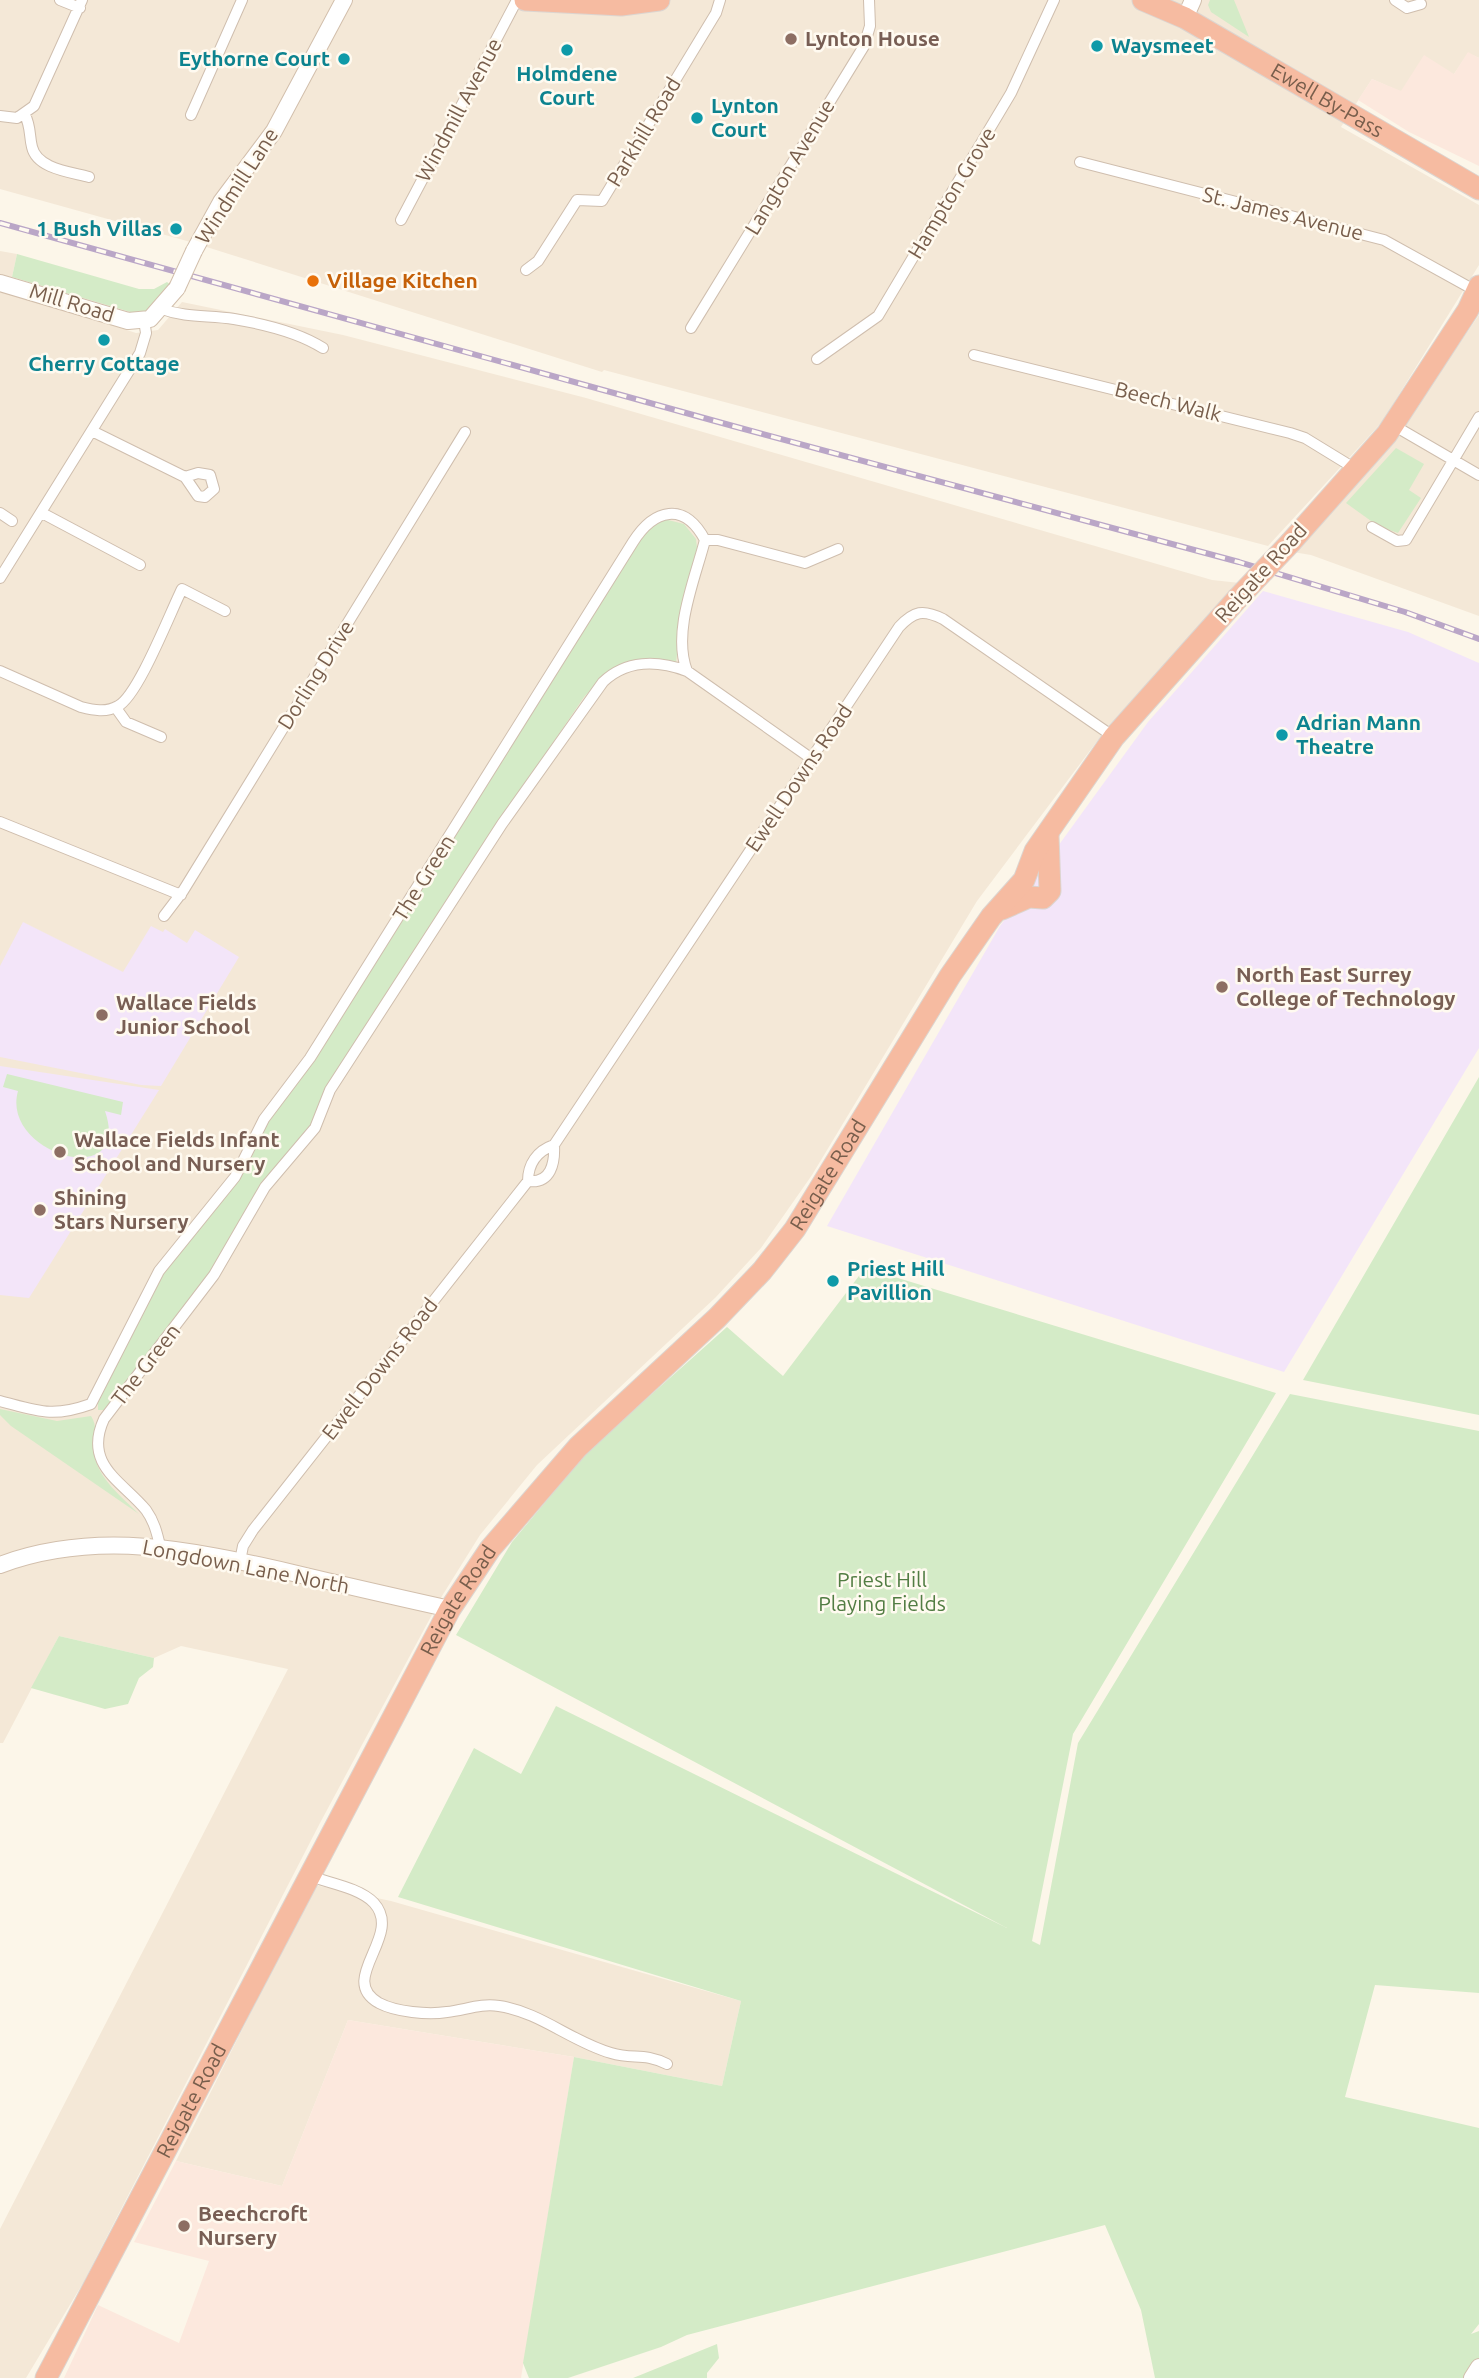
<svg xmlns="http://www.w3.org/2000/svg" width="1479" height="2378" viewBox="0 0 1479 2378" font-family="Ubuntu,sans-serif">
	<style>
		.residential { fill: #f4e8d7 }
		.commercial { fill: #fce8dd }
		.education { fill: #f3e5f9 }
		.green { fill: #d4ebc7 }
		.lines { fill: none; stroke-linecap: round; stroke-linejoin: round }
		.street-casing { stroke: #cfbeae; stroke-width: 12 }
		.secondary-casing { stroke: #d2bfac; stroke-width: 18 }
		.highway-casing { stroke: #dcd5d0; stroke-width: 23 }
		.street { stroke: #fff; stroke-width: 10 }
		.secondary { stroke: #fff; stroke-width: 16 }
		.highway { stroke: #f6bba1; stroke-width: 21 }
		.rail-casing { stroke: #baa6c7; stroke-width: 6 }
		.rail { stroke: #fffaf0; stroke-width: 3.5; stroke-dasharray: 10; stroke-linecap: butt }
		.secondary-bridge-casing { stroke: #d2bfac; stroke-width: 18; stroke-linecap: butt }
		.highway-bridge-casing { stroke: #dcd5d0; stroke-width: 23; stroke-linecap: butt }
		.secondary-bridge { stroke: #fff; stroke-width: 16 }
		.highway-bridge { stroke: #f6bba1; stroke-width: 21 }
		.education-dot { fill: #8d6e63; stroke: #fffaf0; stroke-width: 2.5 }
		.culture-dot { fill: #0f9aa8; stroke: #fffaf0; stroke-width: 2.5 }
		.food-dot { fill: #e8710a; stroke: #fffaf0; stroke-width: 2.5 }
		.labels { text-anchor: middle; stroke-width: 5; stroke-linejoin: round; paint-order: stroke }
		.education-label { font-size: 21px; font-weight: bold; fill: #785e54; stroke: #fffaf0; text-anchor: start }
		.culture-label { font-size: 21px; font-weight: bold; fill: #0d838f; stroke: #fffaf0; text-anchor: start }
		.street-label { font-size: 21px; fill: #785e4c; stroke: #fffaf0 }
		.food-label { font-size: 21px; font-weight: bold; fill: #c56008; stroke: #fffaf0; text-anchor: start }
		.park-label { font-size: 21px; fill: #527d43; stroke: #fffaf0 }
	</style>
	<rect width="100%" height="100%" fill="#fcf6e9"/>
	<!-- residential -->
	<path class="residential" d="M 0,0 L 1479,0 L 1479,58 L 1468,53 L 1454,74 L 1401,92 L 1372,79 L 1341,127 L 1479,205 L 1479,265 L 1382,422 L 1268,546 L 604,370 L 602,372 L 194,243 L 0,189 Z
		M 0,251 L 17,254 L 12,277 L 0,275 Z
		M 0,292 L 51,305 L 136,333 L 158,330 L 182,302 L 343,335 L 586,398 L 1212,580 L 1240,583 L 1110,724 L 977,901 L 812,1175 L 761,1248 L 716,1297 L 537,1465 L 480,1535 L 442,1596 L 320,1823 L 83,2283 L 26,2378 L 0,2378 L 0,2229 L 288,1669 L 181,1646 L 154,1658 L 59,1636 L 3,1743 L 0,1743 Z
		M 1479,315 L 1479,616 L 1311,555 L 1293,552 L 1391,443 Z
		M 315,1885 L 391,1901 L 741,2001 L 722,2086 L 574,2057 L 348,2020 L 282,2186 L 176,2161 Z"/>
	<!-- commercial -->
	<path class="commercial" d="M 1468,52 L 1479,58 L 1479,166 L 1409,132 L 1358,100 L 1372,79 L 1401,91 L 1424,55 L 1454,74 Z
		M 348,2020 L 574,2057 L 521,2378 L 64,2378 L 98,2305 L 179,2343 L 209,2261 L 134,2242 L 176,2161 L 282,2186 Z"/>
	<!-- education -->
	<path class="education" d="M 1263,591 L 1408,632 L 1479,663 L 1479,1048 L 1284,1372 L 827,1226 L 1000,926 L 1148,722 Z
		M 23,922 L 123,972 L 151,926 L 163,932 L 165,929 L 187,943 L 195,930 L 239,957 L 161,1086 L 141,1085 L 0,1057 L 0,966 Z
		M 0,1066 L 159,1090 L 29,1298 L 0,1295 Z"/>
	<!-- green -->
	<path class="green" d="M 1210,0 L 1234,0 L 1249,37 L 1211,12 L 1208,5 Z
		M 17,254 L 139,289 L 154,289 L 167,282 L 171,285 L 148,314 L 137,314 L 12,277 Z
		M 1396,448 L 1424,464 L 1409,490 L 1421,498 L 1398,533 L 1378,526 L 1346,503 Z
		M 664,519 L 684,524 L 696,539 L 697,548 L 683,598 L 676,663 L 609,671 L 584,697 L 493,831 L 311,1125 L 262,1184 L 211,1272 L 104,1410 L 98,1410 L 98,1399 L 168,1266 L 266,1122 L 314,1061 L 639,541 L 645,531 Z
		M 7,1074 L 123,1102 L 121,1115 L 105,1111 C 133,1193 0,1154 18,1091 L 3,1087 Z
		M 1479,1077 L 1479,1415 L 1303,1380 Z
		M 865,1268 L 1276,1393 L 1073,1734 L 1032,1941 L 1040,1945 L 1078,1743 L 1290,1394 L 1479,1431 L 1479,1993 L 1375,1985 L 1345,2097 L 1479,2128 L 1479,2324 L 1471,2334 L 1479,2331 L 1479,2359 L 1468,2378 L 1155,2378 L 1141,2310 L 1105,2225 L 687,2335 L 661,2347 L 568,2378 L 529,2378 L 523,2363 L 574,2057 L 722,2086 L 741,2001 L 398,1897 L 474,1748 L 521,1774 L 556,1706 L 1007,1928 L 456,1635 L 512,1542 L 588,1451 L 727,1327 L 783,1376 Z
		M 0,1409 L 57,1421 L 91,1416 C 99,1428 93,1440 94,1453 C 97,1478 123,1498 139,1514 L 11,1426 L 0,1415 Z
		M 59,1636 L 154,1658 L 153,1667 L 139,1678 L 128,1704 L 105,1709 L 31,1688 Z
		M 717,2344 L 719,2358 L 707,2373 L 707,2378 L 633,2378 Z"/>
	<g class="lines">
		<!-- street casing -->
		<g class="street-casing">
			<path id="street" d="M 60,0 L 80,8
				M 1395,0 L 1407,8 L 1421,4
				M 25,115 C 31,127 29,135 32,147 C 37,169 71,172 89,177
				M 191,115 L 242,0
				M 0,116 L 17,118 L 34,106 L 82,0
				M 1080,162 L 1384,240 L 1476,291
				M 401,220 L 517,0
				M 526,270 L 538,261 L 577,200 L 602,201 L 716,13 L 720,0
				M 162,309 C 186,318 209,315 234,319 C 264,324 298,332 323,348
				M 691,328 L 864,46 L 870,26 L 869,0
				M 974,355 L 1290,433 L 1305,438 L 1354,468
				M 817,359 L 878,316 L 1011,93 L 1054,0
				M 1393,425 L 1479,475
				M 92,431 L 185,477 L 198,473 L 210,475 L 214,489 L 205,497 L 198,496 L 185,477
				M 0,513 L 12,521
				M 42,513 L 140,565
				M 1372,527 L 1397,541 L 1406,540 L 1479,417
				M 705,540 L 718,540 L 805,563 L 838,549
				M 0,578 L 140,353 L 146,333 L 144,320
				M 0,671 L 81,707 C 93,710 106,713 118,706 C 138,696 170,613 182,589 L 225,611
				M 116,708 L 126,722 L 161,737
				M 0,822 L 181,895
				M 164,916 L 183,891 L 465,432
				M 528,1181 C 551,1184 555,1163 554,1145
				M 0,1401 C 38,1411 52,1418 91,1404 L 159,1271 L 235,1177 L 264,1119 L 310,1058 L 633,542 C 654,509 684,501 705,540 C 695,579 672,632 687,671
				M 160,1546 C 157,1533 154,1521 146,1510 C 122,1481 83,1465 104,1419 L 214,1275 L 265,1187 L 315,1128 L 330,1090 L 502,824 L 603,682 C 626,660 657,660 687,671 L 812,759
				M 240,1561 L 243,1546 L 253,1530 L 528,1181 C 528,1164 537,1151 554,1145 L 899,627 C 914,611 923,609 943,619 L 1114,737
				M 310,1876 C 329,1883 360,1888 374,1903 C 404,1936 336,1979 379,2003 C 396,2012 428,2015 447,2012 C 465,2010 481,2003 499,2006 C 540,2012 572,2042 611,2053 C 634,2060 643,2052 667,2064"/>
		</g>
		<!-- secondary casing -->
		<g class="secondary-casing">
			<path id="secondary" d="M 1185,18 L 1193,0
				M 194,251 L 221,202 L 274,131 L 344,0
				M 0,283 L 128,321 L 150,319 L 177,288
				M 0,1565 C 97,1529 191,1550 289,1572 C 343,1585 396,1597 450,1609
				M 1472,2378 L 1479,2367"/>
		</g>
		<!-- highway casing -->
		<g class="highway-casing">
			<g id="highway">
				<path d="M 525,0 L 621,5 L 659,0"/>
				<path id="s1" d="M 1143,0 L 1185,18 L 1479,189"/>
				<path d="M 1291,542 L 1387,434 L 1468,310 L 1479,286"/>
				<path d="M 1002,909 L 1029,897 L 1043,898 L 1050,891 L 1048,835"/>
				<path id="s2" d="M 46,2378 L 450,1609 L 490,1549 L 578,1447 L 717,1318 L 762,1271 L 795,1229 L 950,976 L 991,917 L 1024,880 L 1035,851 L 1114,737 L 1237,599"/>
			</g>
		</g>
		<!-- street -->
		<use href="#street" class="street"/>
		<!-- secondary -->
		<use href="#secondary" class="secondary"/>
		<!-- highway -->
		<use href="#highway" class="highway"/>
		<!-- rail casing -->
		<g class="rail-casing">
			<path id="rail" d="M 0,223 L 733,426 L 1239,562 L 1405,612 L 1479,639"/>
		</g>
		<!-- rail -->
		<use href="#rail" class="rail"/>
		<!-- secondary-bridge casing -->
		<g class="secondary-bridge-casing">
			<path id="secondary-bridge" d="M 177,288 L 194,251"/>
		</g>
		<!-- highway-bridge casing -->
		<g class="highway-bridge-casing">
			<path id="highway-bridge" d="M 1237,599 L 1291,542"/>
		</g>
		<!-- secondary-bridge -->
		<use href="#secondary-bridge" class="secondary-bridge"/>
		<!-- highway-bridge -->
		<use href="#highway-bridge" class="highway-bridge"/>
	</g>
	<!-- markers -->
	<g class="education-dot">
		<circle cx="791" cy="39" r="7"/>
		<circle cx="1222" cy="987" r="7"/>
		<circle cx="102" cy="1015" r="7"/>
		<circle cx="60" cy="1152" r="7"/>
		<circle cx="40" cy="1210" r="7"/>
		<circle cx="184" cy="2226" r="7"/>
	</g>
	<g class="culture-dot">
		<circle cx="1097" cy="46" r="7"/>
		<circle cx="567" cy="50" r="7"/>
		<circle cx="344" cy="59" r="7"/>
		<circle cx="697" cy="118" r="7"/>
		<circle cx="176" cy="229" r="7"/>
		<circle cx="104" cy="340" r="7"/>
		<circle cx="1282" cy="735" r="7"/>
		<circle cx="833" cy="1281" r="7"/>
	</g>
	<circle class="food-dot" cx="313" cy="281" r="7"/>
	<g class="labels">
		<!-- education labels -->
		<g class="education-label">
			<text x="805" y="46">Lynton House</text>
			<text x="1236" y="982">North East Surrey<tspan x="1236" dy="24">College of Technology</tspan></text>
			<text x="116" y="1010">Wallace Fields<tspan x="116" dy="24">Junior School</tspan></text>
			<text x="74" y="1147">Wallace Fields Infant<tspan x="74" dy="24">School and Nursery</tspan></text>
			<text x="54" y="1205">Shining<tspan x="54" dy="24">Stars Nursery</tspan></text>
			<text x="198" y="2221">Beechcroft<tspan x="198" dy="24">Nursery</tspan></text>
		</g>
		<!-- culture labels -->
		<g class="culture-label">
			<text x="1111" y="53">Waysmeet</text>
			<text x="330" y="66" text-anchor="end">Eythorne Court</text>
			<text x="567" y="81" text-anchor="middle">Holmdene<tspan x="567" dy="24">Court</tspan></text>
			<text x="711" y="113">Lynton<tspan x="711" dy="24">Court</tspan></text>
			<text x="162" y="236" text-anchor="end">1 Bush Villas</text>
			<text x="104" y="371" text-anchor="middle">Cherry Cottage</text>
			<text x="1296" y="730">Adrian Mann<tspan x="1296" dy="24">Theatre</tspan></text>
			<text x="847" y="1276">Priest Hill<tspan x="847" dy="24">Pavillion</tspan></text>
		</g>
		<!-- street labels -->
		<g class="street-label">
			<text dy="7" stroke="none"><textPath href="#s1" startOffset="210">Ewell By-Pass</textPath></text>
			<text transform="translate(459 110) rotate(-62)" y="7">Windmill Avenue</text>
			<text transform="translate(644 132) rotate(-59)" y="7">Parkhill Road</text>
			<text transform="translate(790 167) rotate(-59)" y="7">Langton Avenue</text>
			<text transform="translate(237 186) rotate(-57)" y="7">Windmill Lane</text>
			<text transform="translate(952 193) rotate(-59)" y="7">Hampton Grove</text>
			<text transform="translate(1283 214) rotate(14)" y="7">St. James Avenue</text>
			<text transform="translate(72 303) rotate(17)" y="7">Mill Road</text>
			<text transform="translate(1168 402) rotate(14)" y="7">Beech Walk</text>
			<text transform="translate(1261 573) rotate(-48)" y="7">Reigate Road</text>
			<text transform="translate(316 675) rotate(-58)" y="7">Dorling Drive</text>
			<text transform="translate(799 778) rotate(-56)" y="7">Ewell Downs Road</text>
			<text transform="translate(424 878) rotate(-58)" y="7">The Green</text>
			<text dy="7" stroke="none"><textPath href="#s2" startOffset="1447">Reigate Road</textPath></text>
			<text transform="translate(146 1365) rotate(-52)" y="7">The Green</text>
			<text transform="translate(380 1369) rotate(-52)" y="7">Ewell Downs Road</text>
			<text transform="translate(246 1567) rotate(11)" y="7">Longdown Lane North</text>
			<text dy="7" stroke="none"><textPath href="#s2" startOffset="880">Reigate Road</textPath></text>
			<text dy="7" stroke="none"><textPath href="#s2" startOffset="313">Reigate Road</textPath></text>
		</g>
		<!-- food labels -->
		<g class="food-label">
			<text x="327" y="288">Village Kitchen</text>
		</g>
		<!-- park labels -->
		<g class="park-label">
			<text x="882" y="1587">Priest Hill<tspan x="882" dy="24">Playing Fields</tspan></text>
		</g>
	</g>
</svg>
